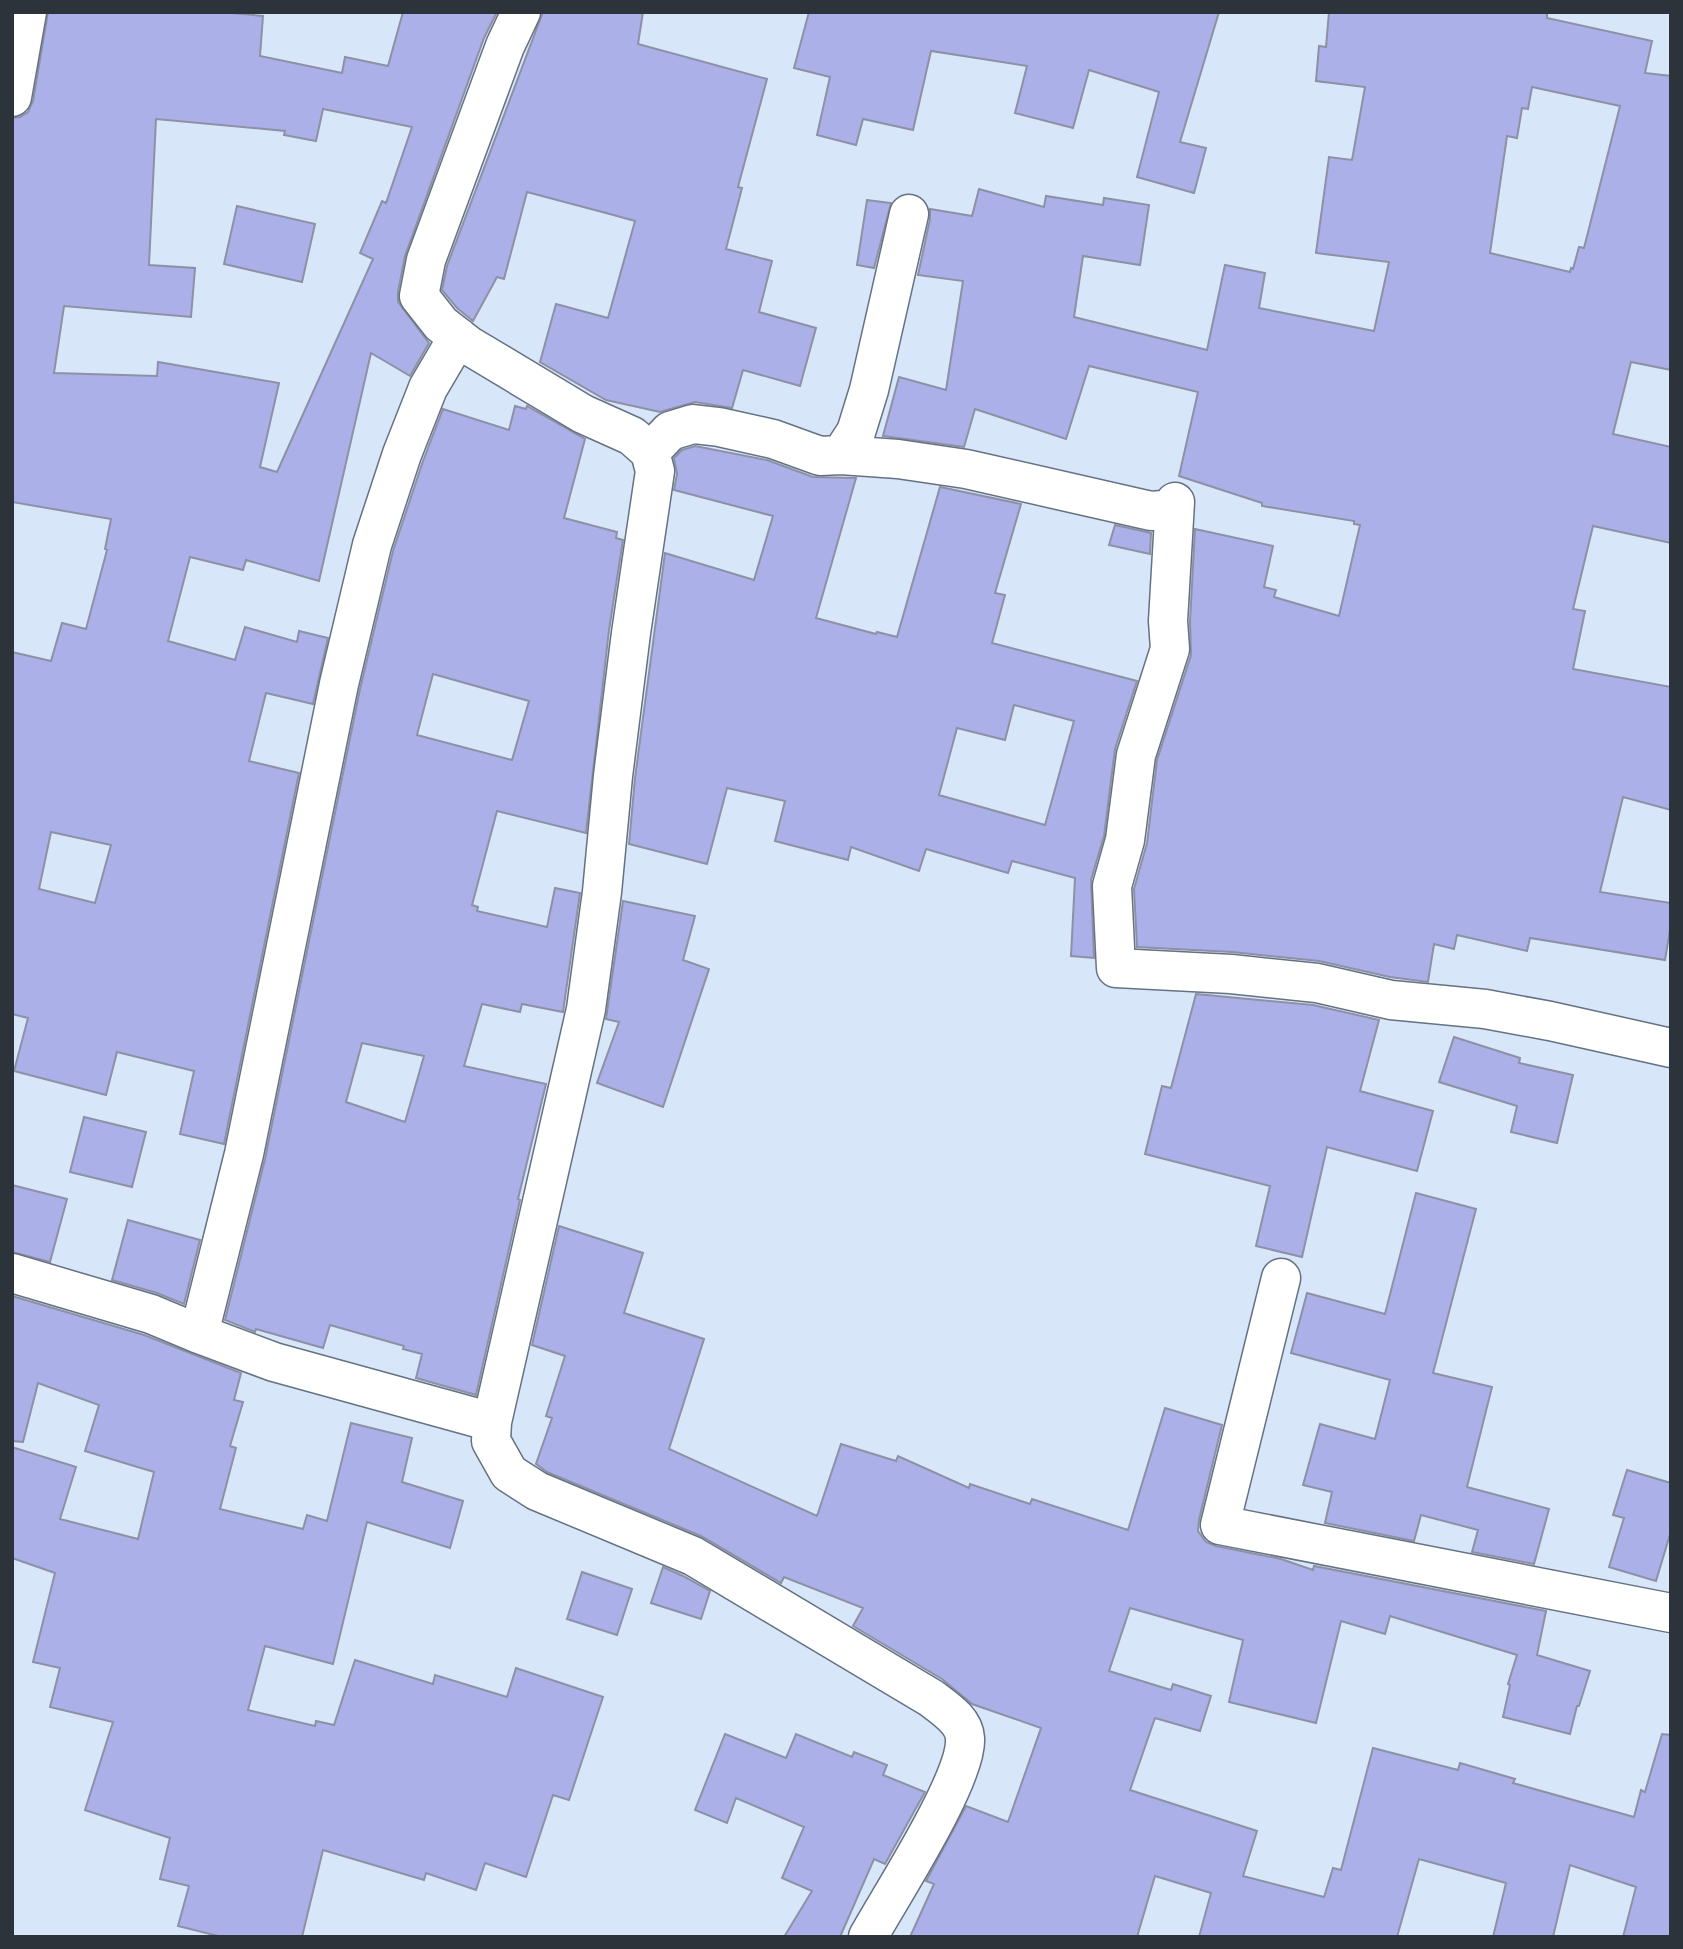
<svg xmlns="http://www.w3.org/2000/svg" width="1683" height="1949" viewBox="0 0 1683 1949" font-family="Bitter,serif">
	<style>
		.building { fill: #abb0e8; stroke: #8e90a5; stroke-width: 2; fill-rule: evenodd }
		.lines { fill: none; stroke-linecap: round; stroke-linejoin: round }
		.minor-casing { stroke: #647282; stroke-width: 41 }
		.minor { stroke: #fff; stroke-width: 38 }
	</style>
	<rect width="100%" height="100%" fill="#d7e7f9"/>
	<!-- building -->
	<path class="building" d="M 48,12 L 221,12 L 263,16 L 260,56 L 342,73 L 345,57 L 388,66 L 403,12 L 497,12 L 484,38 L 405,256 L 398,292 L 398,302 L 429,343 L 410,376 L 371,353 L 319,581 L 246,560 L 243,570 L 190,557 L 168,641 L 235,660 L 245,627 L 297,642 L 299,631 L 328,638 L 313,704 L 266,693 L 249,761 L 299,773 L 224,1144 L 180,1134 L 194,1071 L 117,1052 L 106,1095 L 14,1071 L 28,1018 L 12,1014 L 12,652 L 51,661 L 62,623 L 86,629 L 107,550 L 105,549 L 111,519 L 12,502 L 12,118 L 20,117 L 28,112 L 33,101 ZM 323,109 L 412,127 L 386,203 L 382,201 L 360,253 L 373,259 L 277,472 L 260,467 L 279,383 L 158,362 L 157,376 L 54,373 L 64,306 L 191,317 L 195,268 L 149,265 L 156,119 L 285,131 L 284,135 L 316,141 ZM 51,832 L 111,845 L 95,903 L 39,889 Z
		M 543,12 L 643,12 L 638,44 L 767,79 L 738,187 L 742,188 L 726,249 L 772,261 L 759,312 L 816,328 L 800,386 L 743,370 L 732,408 L 695,402 L 660,412 L 606,400 L 540,362 L 556,304 L 608,318 L 635,221 L 606,213 L 527,192 L 504,279 L 497,277 L 473,321 L 457,308 L 442,290 L 447,266 Z
		M 809,12 L 1219,12 L 1180,142 L 1206,148 L 1194,193 L 1137,177 L 1159,92 L 1089,70 L 1073,128 L 1015,113 L 1027,66 L 931,51 L 913,130 L 863,119 L 856,145 L 817,135 L 830,77 L 794,68 Z
		M 1329,12 L 1547,12 L 1547,18 L 1652,41 L 1645,73 L 1671,76 L 1671,370 L 1631,362 L 1613,434 L 1671,447 L 1671,543 L 1593,526 L 1573,609 L 1585,611 L 1573,669 L 1671,687 L 1671,810 L 1623,797 L 1600,892 L 1671,903 L 1671,924 L 1665,960 L 1530,938 L 1527,951 L 1457,935 L 1454,949 L 1434,944 L 1428,982 L 1390,977 L 1319,961 L 1232,952 L 1137,947 L 1134,889 L 1147,843 L 1157,760 L 1191,655 L 1190,621 L 1195,529 L 1273,546 L 1264,587 L 1276,590 L 1274,597 L 1339,616 L 1360,525 L 1354,524 L 1354,521 L 1262,506 L 1262,503 L 1179,476 L 1198,392 L 1089,366 L 1066,439 L 975,409 L 964,447 L 883,436 L 899,377 L 946,390 L 963,281 L 918,275 L 930,219 L 930,209 L 972,216 L 979,189 L 1044,207 L 1046,196 L 1103,205 L 1104,198 L 1149,205 L 1140,265 L 1083,256 L 1074,317 L 1207,350 L 1225,265 L 1265,273 L 1259,308 L 1374,331 L 1389,262 L 1316,253 L 1329,157 L 1352,160 L 1365,87 L 1316,81 L 1319,46 L 1326,47 ZM 1532,87 L 1620,106 L 1584,248 L 1579,247 L 1573,269 L 1571,268 L 1570,272 L 1490,253 L 1507,136 L 1517,138 L 1522,108 L 1528,109 Z
		M 867,200 L 891,203 L 874,268 L 857,265 Z
		M 237,206 L 315,224 L 302,282 L 224,264 Z
		M 515,406 L 526,409 L 527,406 L 585,439 L 564,518 L 617,532 L 616,538 L 623,540 L 609,630 L 586,833 L 497,811 L 472,905 L 478,907 L 477,911 L 547,927 L 555,888 L 580,893 L 563,1012 L 522,1004 L 520,1012 L 482,1004 L 464,1066 L 546,1084 L 518,1199 L 520,1200 L 476,1395 L 416,1378 L 422,1354 L 403,1349 L 404,1346 L 330,1325 L 323,1348 L 256,1329 L 255,1332 L 225,1320 L 265,1159 L 360,689 L 393,551 L 423,461 L 443,409 L 509,430 ZM 433,674 L 529,701 L 512,760 L 417,735 ZM 362,1043 L 424,1056 L 405,1122 L 346,1102 Z
		M 695,446 L 767,460 L 813,477 L 856,478 L 816,618 L 876,634 L 877,632 L 897,637 L 940,487 L 1021,504 L 995,593 L 1005,595 L 992,643 L 1137,681 L 1115,749 L 1104,836 L 1091,880 L 1094,958 L 1071,956 L 1075,878 L 1012,861 L 1008,873 L 926,849 L 919,871 L 851,847 L 848,860 L 775,841 L 785,801 L 727,788 L 707,864 L 629,844 L 635,778 L 665,553 L 754,580 L 773,516 L 674,490 L 677,474 L 674,458 L 682,450 ZM 1014,705 L 1074,721 L 1045,825 L 939,795 L 957,728 L 1005,740 Z
		M 1115,525 L 1151,533 L 1150,554 L 1109,545 Z
		M 623,901 L 695,916 L 683,960 L 709,969 L 663,1107 L 597,1083 L 619,1022 L 606,1019 Z
		M 1196,994 L 1313,1005 L 1379,1020 L 1360,1091 L 1433,1111 L 1417,1171 L 1327,1147 L 1302,1257 L 1256,1246 L 1270,1186 L 1145,1154 L 1162,1086 L 1171,1088 Z
		M 1454,1037 L 1520,1058 L 1519,1063 L 1573,1075 L 1557,1143 L 1511,1132 L 1517,1106 L 1439,1082 Z
		M 84,1117 L 146,1132 L 132,1187 L 70,1172 Z
		M 12,1185 L 67,1199 L 50,1262 L 12,1252 Z
		M 1416,1193 L 1476,1209 L 1433,1373 L 1492,1387 L 1467,1487 L 1549,1509 L 1534,1564 L 1472,1552 L 1478,1530 L 1421,1515 L 1414,1541 L 1325,1523 L 1332,1492 L 1303,1485 L 1320,1424 L 1375,1439 L 1390,1380 L 1291,1353 L 1307,1293 L 1385,1314 Z
		M 128,1220 L 200,1240 L 184,1304 L 157,1293 L 112,1280 Z
		M 559,1226 L 643,1253 L 624,1313 L 704,1339 L 669,1449 L 817,1516 L 841,1444 L 896,1461 L 898,1456 L 969,1488 L 970,1484 L 1030,1504 L 1032,1499 L 1128,1530 L 1165,1408 L 1222,1425 L 1199,1520 L 1198,1531 L 1206,1542 L 1216,1546 L 1281,1559 L 1313,1570 L 1314,1566 L 1546,1611 L 1537,1655 L 1590,1671 L 1579,1706 L 1577,1706 L 1570,1734 L 1503,1717 L 1510,1685 L 1508,1684 L 1517,1655 L 1390,1616 L 1385,1634 L 1341,1621 L 1316,1723 L 1229,1702 L 1243,1640 L 1130,1608 L 1109,1671 L 1171,1690 L 1173,1684 L 1211,1696 L 1200,1731 L 1155,1718 L 1130,1790 L 1257,1831 L 1243,1876 L 1324,1897 L 1333,1868 L 1341,1870 L 1373,1748 L 1458,1770 L 1460,1763 L 1515,1779 L 1513,1783 L 1634,1817 L 1641,1790 L 1645,1792 L 1662,1734 L 1671,1735 L 1671,1937 L 1623,1937 L 1636,1887 L 1570,1865 L 1553,1937 L 1493,1937 L 1506,1883 L 1419,1859 L 1397,1937 L 1199,1937 L 1211,1893 L 1155,1876 L 1137,1937 L 910,1937 L 934,1884 L 926,1881 L 966,1806 L 1008,1822 L 1041,1728 L 972,1704 L 942,1679 L 853,1626 L 863,1608 L 784,1577 L 781,1583 L 701,1536 L 547,1472 L 536,1464 L 552,1418 L 546,1416 L 565,1356 L 532,1345 Z
		M 12,1296 L 144,1335 L 241,1373 L 234,1400 L 243,1402 L 230,1446 L 236,1448 L 220,1509 L 303,1529 L 307,1515 L 327,1521 L 351,1423 L 412,1438 L 402,1482 L 463,1501 L 450,1548 L 367,1522 L 333,1664 L 265,1646 L 248,1710 L 315,1726 L 316,1721 L 334,1725 L 355,1660 L 433,1684 L 435,1675 L 507,1697 L 516,1668 L 603,1697 L 569,1800 L 553,1795 L 526,1877 L 485,1863 L 476,1890 L 426,1873 L 424,1880 L 323,1850 L 302,1937 L 222,1937 L 178,1926 L 189,1886 L 160,1879 L 170,1838 L 85,1810 L 113,1722 L 50,1707 L 60,1668 L 33,1662 L 55,1573 L 12,1558 L 12,1447 L 76,1467 L 60,1519 L 138,1539 L 154,1472 L 85,1451 L 99,1405 L 38,1383 L 23,1442 L 12,1441 Z
		M 1627,1470 L 1671,1483 L 1671,1531 L 1656,1581 L 1609,1567 L 1624,1518 L 1613,1515 Z
		M 663,1567 L 683,1576 L 710,1591 L 701,1619 L 651,1603 Z
		M 582,1572 L 632,1589 L 617,1635 L 567,1619 Z
		M 725,1734 L 786,1758 L 796,1734 L 852,1757 L 854,1752 L 887,1765 L 883,1775 L 925,1792 L 885,1864 L 874,1859 L 840,1937 L 784,1937 L 812,1891 L 782,1878 L 804,1827 L 736,1798 L 727,1823 L 695,1810 Z"/>
	<g class="lines">
		<!-- minor casing -->
		<g class="minor-casing">
			<path id="minor" d="M 12,97 L 27,12
				M 650,452 L 670,431 L 693,424 L 719,427 L 773,439 L 820,456 L 841,455 L 856,432 L 869,390 L 909,214
				M 841,455 L 898,459 L 966,469 L 1151,511 L 1174,509
				M 1175,502 L 1168,621 L 1170,649 L 1136,755 L 1125,840 L 1112,886 L 1116,968 L 1231,974 L 1317,983 L 1391,1000 L 1485,1009 L 1550,1021 L 1671,1048
				M 12,1273 L 151,1314 L 199,1334 L 274,1362 L 492,1422 L 491,1441 L 509,1473 L 537,1491 L 693,1556 L 931,1698 C 944,1708 964,1720 965,1738 C 968,1778 890,1897 868,1937
				M 1281,1278 L 1220,1525 L 1671,1613
				M 199,1334 L 244,1154 L 339,684 L 372,545 L 402,454 L 428,388 L 458,337
				M 492,1422 L 586,1009 L 602,892 L 613,776 L 631,633 L 655,471 L 650,452 L 632,436 L 583,414 L 468,345 L 441,324 L 419,296 L 426,260 L 505,46 L 521,12"/>
		</g>
		<!-- minor -->
		<use href="#minor" class="minor"/>
	</g>
	<!-- border -->
	<rect width="1683" height="1949" fill="none" stroke="#2d333a" stroke-width="28"/>
</svg>
